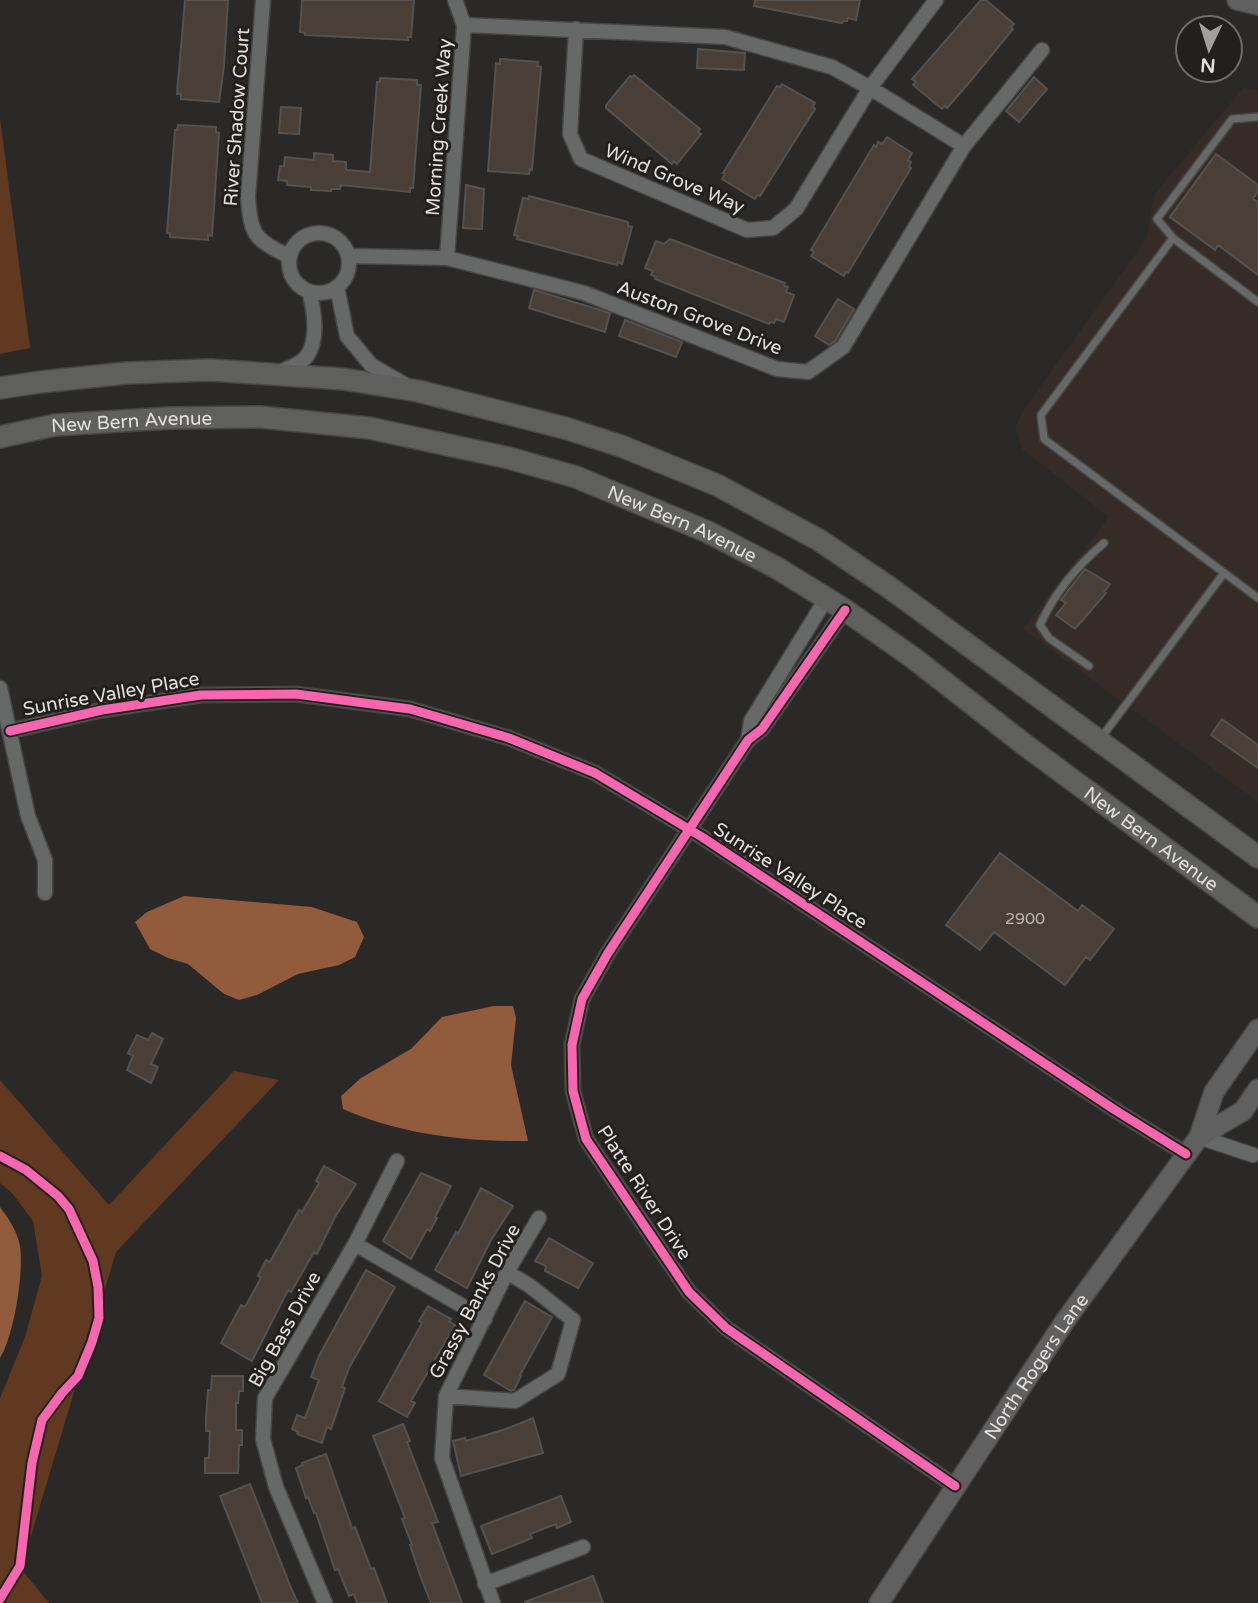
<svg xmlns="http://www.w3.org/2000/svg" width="1258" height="1603" viewBox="0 0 1258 1603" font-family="'Varela Round',sans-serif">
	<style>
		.built { fill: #362c27 }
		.green { fill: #613921 }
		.water { fill: #925b3b }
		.building { fill: #4a3f37; stroke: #545250; stroke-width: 2 }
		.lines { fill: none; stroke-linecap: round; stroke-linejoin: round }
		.lane-casing { stroke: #474645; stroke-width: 10 }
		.street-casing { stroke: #474645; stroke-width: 17 }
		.secondary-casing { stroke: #474645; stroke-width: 22 }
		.primary-casing { stroke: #474645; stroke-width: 24 }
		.lane { stroke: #676868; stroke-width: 7 }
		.street { stroke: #676868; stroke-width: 14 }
		.secondary { stroke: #616060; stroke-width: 19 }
		.primary { stroke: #5f5f5e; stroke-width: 21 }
		.cycleway-casing { stroke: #231f1c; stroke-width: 13 }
		.cycleway { stroke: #f766af; stroke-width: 9 }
		.labels { text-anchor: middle; stroke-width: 6; stroke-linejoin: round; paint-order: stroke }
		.number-label { font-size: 16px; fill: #bcb7b4 }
		.street-label { font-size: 19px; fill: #e2dfdd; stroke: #231f1c }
	</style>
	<rect width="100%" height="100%" fill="#2b2927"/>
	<!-- built -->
	<path class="built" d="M 1243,88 L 1258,90 L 1258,802 L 1023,629 L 1109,517 L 1022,449 L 1015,427 L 1027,405 L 1147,238 L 1154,195 Z"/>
	<!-- green -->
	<path class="green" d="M 0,118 L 30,348 L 0,354 Z
		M 234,1071 L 279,1080 L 116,1252 L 21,1569 L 49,1603 L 0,1603 L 0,1398 L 25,1337 L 42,1276 L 33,1221 L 12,1193 L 0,1183 L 0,1080 L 109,1205 Z"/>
	<!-- water -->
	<path class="water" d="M 184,896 L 312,907 L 357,922 L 364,937 L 355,957 L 339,965 L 298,974 L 257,995 L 239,1000 L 224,994 L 188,964 L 168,958 L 150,949 L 135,922 L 147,912 Z
		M 494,1006 L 513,1006 L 516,1018 L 511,1065 L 528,1141 C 466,1142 399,1134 343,1109 L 341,1096 L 361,1078 L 411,1049 L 442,1017 Z
		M 0,1207 C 9,1219 17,1231 20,1246 C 24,1272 14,1336 0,1358 Z"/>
	<!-- building -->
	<path class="building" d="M 185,0 L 228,0 L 224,66 L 219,102 L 181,99 L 181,94 L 177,94 Z
		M 302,0 L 414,0 L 411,37 L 408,37 L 408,40 L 305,35 L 305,33 L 300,32 Z
		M 755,0 L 860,0 L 856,20 L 848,18 L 847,21 L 843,21 L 842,23 L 754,6 Z
		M 981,0 L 986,0 L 1014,24 L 1011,27 L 1013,29 L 968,84 L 947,108 L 945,106 L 942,109 L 913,85 L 916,82 L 912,79 Z
		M 698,49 L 745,53 L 744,70 L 697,68 Z
		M 500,59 L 538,62 L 537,66 L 541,67 L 532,170 L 530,169 L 529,174 L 488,171 L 496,63 L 500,64 Z
		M 634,75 L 700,129 L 698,132 L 701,134 L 677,164 L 674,161 L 672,164 L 606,108 L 606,105 L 630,76 L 632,77 Z
		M 1034,77 L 1047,89 L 1019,122 L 1006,111 Z
		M 380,78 L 417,80 L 417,85 L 421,85 L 413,188 L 410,188 L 410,192 L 341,185 L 340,189 L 331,189 L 331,191 L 311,190 L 311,187 L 287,185 L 287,181 L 278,180 L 280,166 L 284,166 L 285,157 L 314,160 L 314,153 L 333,155 L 333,161 L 346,162 L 346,170 L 370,172 L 377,82 L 380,82 Z
		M 782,84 L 815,103 L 813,107 L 815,109 L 760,196 L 757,195 L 755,199 L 722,179 L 725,174 L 723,173 L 777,86 L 780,87 Z
		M 281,107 L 301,108 L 299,134 L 279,133 Z
		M 178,125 L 216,127 L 216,132 L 219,133 L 212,236 L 208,235 L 208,240 L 170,237 L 170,233 L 167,233 L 175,130 L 177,130 Z
		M 887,137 L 912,153 L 908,160 L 911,162 L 909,166 L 911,168 L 848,273 L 846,272 L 844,276 L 811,256 L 814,252 L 811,250 L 874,145 L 876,147 L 878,142 L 882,144 Z
		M 1216,154 L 1258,185 L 1258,191 L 1253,199 L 1258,202 L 1258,275 L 1218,245 L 1215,250 L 1170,217 Z
		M 466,185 L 484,189 L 482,229 L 463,228 Z
		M 529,196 L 628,222 L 628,226 L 632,227 L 622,264 L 618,262 L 617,265 L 517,239 L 518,236 L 514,235 L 523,198 L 528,199 Z
		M 670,239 L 785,283 L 784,286 L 788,287 L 786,292 L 794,295 L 784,322 L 776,319 L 774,323 L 770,322 L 769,324 L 655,279 L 656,277 L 651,275 L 653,271 L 645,268 L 656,241 L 664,244 Z
		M 534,290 L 610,313 L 605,332 L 529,308 Z
		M 838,299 L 854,309 L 835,341 L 829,345 L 815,336 Z
		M 625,320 L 682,342 L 676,357 L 619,336 Z
		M 1085,569 L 1110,584 L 1104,592 L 1106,593 L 1075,629 L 1056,615 L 1066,603 L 1061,600 Z
		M 1222,719 L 1258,745 L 1258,768 L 1211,735 Z
		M 1000,853 L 1078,911 L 1082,905 L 1114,929 L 1090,960 L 1086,957 L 1065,985 L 994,932 L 980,950 L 946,925 Z
		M 152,1033 L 163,1039 L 151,1064 L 158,1067 L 151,1083 L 127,1070 L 133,1056 L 128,1053 L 137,1035 L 148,1040 Z
		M 324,1166 L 356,1184 L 335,1217 L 317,1254 L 314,1252 L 291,1292 L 288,1290 L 252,1361 L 221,1343 L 241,1305 L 245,1307 L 261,1278 L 258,1276 L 266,1260 L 270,1262 L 299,1210 L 302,1212 L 319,1183 L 316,1181 Z
		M 421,1173 L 451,1186 L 435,1217 L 437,1218 L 430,1231 L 427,1229 L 411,1259 L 383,1241 Z
		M 481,1188 L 513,1206 L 491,1240 L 467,1288 L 435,1270 L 456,1232 L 458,1234 Z
		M 549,1238 L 593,1263 L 578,1288 L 545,1271 L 546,1266 L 535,1261 Z
		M 366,1270 L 395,1287 L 349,1368 L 342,1387 L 345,1388 L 331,1429 L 327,1427 L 322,1443 L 297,1434 L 298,1432 L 292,1429 L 297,1415 L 305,1418 L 319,1380 L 311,1377 L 319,1356 Z
		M 525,1301 L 552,1317 L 520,1375 L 521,1376 L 514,1390 L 511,1391 L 484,1375 Z
		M 428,1306 L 451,1319 L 449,1321 L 455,1325 L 411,1401 L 415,1403 L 407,1417 L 379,1401 L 422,1323 L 419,1321 Z
		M 212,1376 L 243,1376 L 243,1391 L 239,1391 L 238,1403 L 236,1403 L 236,1430 L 242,1430 L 242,1445 L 239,1445 L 238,1473 L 205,1473 L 205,1458 L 209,1458 L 210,1431 L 206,1431 L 206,1419 L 208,1390 L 211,1390 Z
		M 533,1418 L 543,1453 L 461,1476 L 453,1441 L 465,1438 L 466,1441 L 503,1430 Z
		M 403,1424 L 410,1441 L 407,1442 L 438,1522 L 432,1523 L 462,1603 L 431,1603 L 420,1575 L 410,1545 L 412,1545 L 402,1519 L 405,1518 L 373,1436 Z
		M 326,1454 L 352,1528 L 355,1527 L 371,1569 L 374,1568 L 387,1603 L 357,1603 L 354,1594 L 349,1596 L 338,1569 L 335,1570 L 316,1513 L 314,1513 L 308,1497 L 306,1498 L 296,1468 L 303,1465 L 302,1463 Z
		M 250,1484 L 291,1588 L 298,1603 L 262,1603 L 248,1567 L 220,1496 Z
		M 561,1496 L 571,1522 L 557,1528 L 556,1524 L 530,1534 L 532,1538 L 492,1554 L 481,1526 Z
		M 593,1576 L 603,1603 L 525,1603 L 525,1602 Z"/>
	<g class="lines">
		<!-- lane casing -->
		<g class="lane-casing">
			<path id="lane" d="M 1173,238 L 1157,219 L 1232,119 L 1258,117
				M 1258,302 L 1173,238 L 1041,415 L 1044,439 L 1258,598
				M 1089,666 L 1049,638 L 1040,625 C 1054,594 1078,565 1104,543
				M 1101,738 L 1224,573"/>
		</g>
		<!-- street casing -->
		<g class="street-casing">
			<path id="street" d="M 263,0 L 248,197 C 251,237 255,239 290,257
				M 464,25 L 725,37 L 832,67 L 870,88 L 964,146
				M 576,29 L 570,134 L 581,159 L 747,230 L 773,228 L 796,209 L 870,88 L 936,0
				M289 263a30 30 0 1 1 60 0a30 30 0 1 1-60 0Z
				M 349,256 L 447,258 L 584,293 L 777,369 L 808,372 L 843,347 L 964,146 L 1042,50
				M 447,258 L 464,25 L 455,0
				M 337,287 L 347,336 L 371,365 L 404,384
				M 279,372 C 289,368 300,365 307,356 C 319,339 314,309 309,291
				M 845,610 L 762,729 L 748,740 L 608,953 L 582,999 L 572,1045 L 573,1091 L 586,1139 L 689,1292 L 726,1328 L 955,1486
				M 0,688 L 28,816 L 45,860 L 45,893
				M 10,731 L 102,710 L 201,695 L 296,694 L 410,709 L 509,738 L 595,773 L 702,837 L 1115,1110 L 1186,1154
				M 748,740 L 751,721 L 826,599
				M 1199,1137 L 1253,1155
				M 355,1244 L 485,1319
				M 446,1396 L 515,1401 L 558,1374 L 573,1320 L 530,1286 L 507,1272
				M 485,1584 L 583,1547
				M 325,1603 L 276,1487 L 263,1439 L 265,1398 L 355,1244 L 397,1161
				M 493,1603 L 442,1458 L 446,1396 L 507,1272 L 539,1218"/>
		</g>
		<!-- secondary casing -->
		<g class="secondary-casing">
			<g id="secondary">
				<path d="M 1237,0 L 1258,5"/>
				<path d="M 1199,1137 L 1243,1111 L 1258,1089"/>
				<path id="s1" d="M 879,1603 L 1065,1321 L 1199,1137 L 1214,1092 L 1258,1029"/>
			</g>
		</g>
		<!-- primary casing -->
		<g class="primary-casing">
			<g id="primary">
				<path d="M 0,388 L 40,382 L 127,373 L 210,370 L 343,379 L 418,391 L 565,428 L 621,446 L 717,485 L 819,540 L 890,588 L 1258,857"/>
				<path id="s2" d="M 0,437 L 55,425 L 170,418 L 260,417 L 369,428 L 509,458 L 576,477 L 708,532 L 777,568 L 845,610 L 912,657 L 1025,745 L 1258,917"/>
			</g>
		</g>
		<!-- lane -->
		<use href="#lane" class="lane"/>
		<!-- street -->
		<use href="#street" class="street"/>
		<!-- secondary -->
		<use href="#secondary" class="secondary"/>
		<!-- primary -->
		<use href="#primary" class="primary"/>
		<!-- cycleway casing -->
		<g class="cycleway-casing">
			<path id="cycleway" d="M 845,610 L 762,729 L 748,740 L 608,953 L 582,999 L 572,1045 L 573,1091 L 586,1139 L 689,1292 L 726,1328 L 955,1486
				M 10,731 L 102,710 L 201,695 L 296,694 L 410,709 L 509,738 L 595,773 L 702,837 L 1115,1110 L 1186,1154
				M 0,1156 L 26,1170 L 58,1196 L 69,1209 L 93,1261 L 98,1287 L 99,1318 L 92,1342 L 78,1376 L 62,1393 L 42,1420 L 32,1463 L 20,1566 L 0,1599"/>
		</g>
		<!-- cycleway -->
		<use href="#cycleway" class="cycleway"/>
	</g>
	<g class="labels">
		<!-- number labels -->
		<g class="number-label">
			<text x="1025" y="924">2900</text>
		</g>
		<!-- street labels -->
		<g class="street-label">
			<text transform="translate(236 117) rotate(-86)" y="7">River Shadow Court</text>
			<text transform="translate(438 127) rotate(-86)" y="7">Morning Creek Way</text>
			<text transform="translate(675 178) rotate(23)" y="7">Wind Grove Way</text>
			<text transform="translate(700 317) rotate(21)" y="7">Auston Grove Drive</text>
			<text dy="7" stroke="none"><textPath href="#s2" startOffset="133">New Bern Avenue</textPath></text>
			<text dy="7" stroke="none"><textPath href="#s2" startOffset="700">New Bern Avenue</textPath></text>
			<text transform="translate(111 693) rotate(-10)" y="7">Sunrise Valley Place</text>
			<text dy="7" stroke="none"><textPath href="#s2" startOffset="1267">New Bern Avenue</textPath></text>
			<text transform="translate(791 875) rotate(33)" y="7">Sunrise Valley Place</text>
			<text transform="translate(645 1192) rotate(57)" y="7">Platte River Drive</text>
			<text transform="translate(474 1301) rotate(-62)" y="7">Grassy Banks Drive</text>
			<text transform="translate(284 1329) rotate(-61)" y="7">Big Bass Drive</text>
			<text dy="7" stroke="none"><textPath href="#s1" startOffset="284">North Rogers Lane</textPath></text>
		</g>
	</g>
	<!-- north arrow -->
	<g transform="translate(1209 49) rotate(184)"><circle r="33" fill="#231f1c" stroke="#6f6c69" stroke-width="2"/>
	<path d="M0-5L12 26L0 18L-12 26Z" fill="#a29f9d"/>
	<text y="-10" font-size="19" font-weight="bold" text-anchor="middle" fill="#e2dfdd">N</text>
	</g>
</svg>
